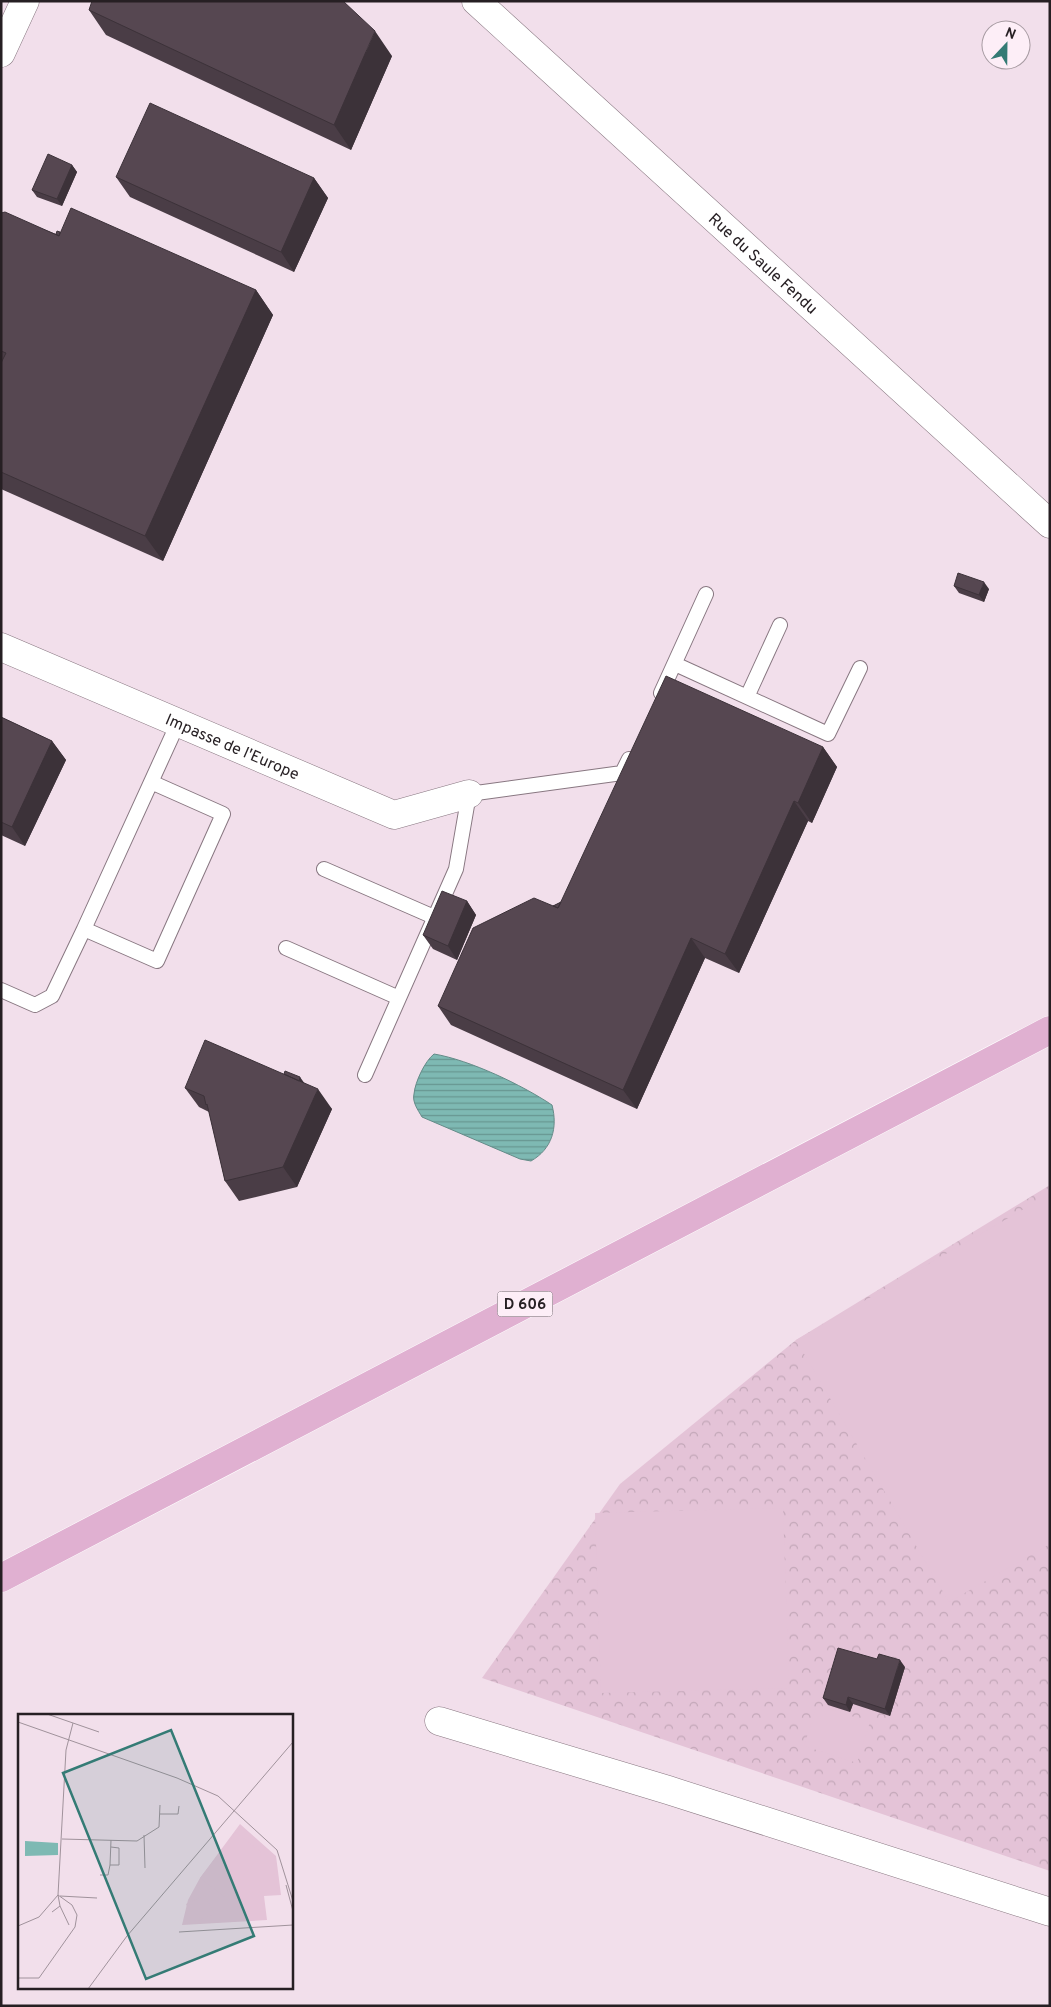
<svg xmlns="http://www.w3.org/2000/svg" width="1051" height="2007" viewBox="0 0 1051 2007" font-family="Overpass,sans-serif">
	<style>
		.park { fill: url(#park-crowns) }
		.garden { fill: #e4c3d7 }
		.water { fill: url(#water-rules); stroke: #648b88 }
		.lines { fill: none; stroke-linecap: round; stroke-linejoin: round }
		.service-casing { stroke: #887781; stroke-width: 16 }
		.minor-casing { stroke: #887781; stroke-width: 29 }
		.tertiary-casing { stroke: #887781; stroke-width: 29 }
		.primary-casing { stroke: #fff; stroke-width: 29 }
		.service { stroke: #fff; stroke-width: 14 }
		.minor { stroke: #fff; stroke-width: 28 }
		.tertiary { stroke: #fff; stroke-width: 28 }
		.primary { stroke: #e0b0d1; stroke-width: 28 }
		.wall { fill: #4a3d46 }
		.shaded-wall { fill: #3c3239 }
		.building { fill: #564751; stroke: #3c3239 }
		.labels { text-anchor: middle; stroke-width: 5; stroke-linejoin: round; paint-order: stroke }
		.shield { fill: #fdeef7; stroke: #665d63; stroke-width: 1 }
		.shield-label { font-size: 15px; font-weight: bold; fill: #261f23 }
		.street-label { font-size: 16px; fill: #261f23; stroke: #fdeef7 }
		.inset-road { fill: none; stroke: #a0929b; stroke-width: 1 }
		.view { fill: #347b75; fill-opacity: 0.15; stroke: #347b75; stroke-width: 2.5 }
		.inset-edge { fill: none; stroke: #261f23; stroke-width: 2.5 }
	</style>
	<defs>
		<pattern id="park-crowns" width="20" height="18" patternUnits="userSpaceOnUse" patternTransform="scale(1.25)"><rect width="20" height="18" fill="#e4c3d7"/><path d="M2 6a3 3 0 1 1 6 0M12 15a3 3 0 1 1 6 0" fill="none" stroke="#c3a7b8"/></pattern>
		<pattern id="water-rules" width="6" height="5" patternUnits="userSpaceOnUse" patternTransform="scale(1.25)"><rect width="6" height="5" fill="#7eb9b3"/><path d="M0 2.5h6" fill="none" stroke="#679691"/></pattern>
	</defs>
	<rect width="100%" height="100%" fill="#f2dfeb"/>
	<!-- park -->
	<path class="park" d="M 1050,1185 L 1050,1871 L 482,1678 L 620,1484 L 796,1340 Z"/>
	<!-- garden -->
	<path class="garden" d="M 1050,1194 L 1050,1544 L 949,1602 L 796,1340 Z
		M 783,1508 L 789,1688 L 601,1693 L 595,1513 Z
		M 817,1705 L 870,1722 L 857,1763 L 804,1746 Z"/>
	<!-- water -->
	<path class="water" d="M 434,1054 C 470,1060 522,1085 552,1105 C 558,1128 552,1149 531,1161 L 520,1159 L 422,1117 C 418,1110 412,1102 414,1094 C 415,1082 425,1061 434,1054 Z"/>
	<g class="lines">
		<!-- service casing -->
		<g class="service-casing">
			<path id="service" d="M 675,664 L 828,734 L 860,668
				M 661,693 L 706,594
				M 747,697 L 780,625
				M 151,782 L 223,814 L 157,961 L 84,929 L 178,723
				M 324,869 L 434,917
				M 286,948 L 399,998
				M 1,990 L 35,1005 L 52,996 L 84,929
				M 365,1075 L 456,869 L 469,794 L 622,773 L 629,759"/>
		</g>
		<!-- minor casing -->
		<g class="minor-casing">
			<g id="minor">
				<path d="M 1,53 L 25,1"/>
				<path id="s1" d="M 1,647 L 394,815 L 469,794"/>
				<path d="M 439,1721 L 668,1790 L 1050,1912"/>
			</g>
		</g>
		<!-- tertiary casing -->
		<g class="tertiary-casing">
			<g id="tertiary">
				<path id="s2" d="M 476,1 L 1050,524"/>
			</g>
		</g>
		<!-- primary casing -->
		<g class="primary-casing">
			<path id="primary" d="M 1,1578 L 1050,1030"/>
		</g>
		<!-- service -->
		<use href="#service" class="service"/>
		<!-- minor -->
		<use href="#minor" class="minor"/>
		<!-- tertiary -->
		<use href="#tertiary" class="tertiary"/>
		<!-- primary -->
		<use href="#primary" class="primary"/>
	</g>
	<!-- wall -->
	<path class="wall" d="M 89,10 L 392,56 L 351,150 L 106,35 Z
		M 72,165 L 77,172 L 62,206 L 37,197 L 32,190 Z
		M 116,177 L 314,178 L 328,198 L 294,272 L 130,197 Z
		M 1,213 L 56,234 L 60,232 L 256,290 L 273,315 L 163,561 L 1,489 Z
		M 954,586 L 989,589 L 984,602 L 959,593 Z
		M 1,717 L 52,741 L 66,760 L 25,846 L 1,835 Z
		M 823,747 L 837,767 L 812,823 L 808,821 L 739,973 L 705,958 L 637,1109 L 451,1025 L 438,1006 L 553,906 L 561,902 Z
		M 467,901 L 476,915 L 457,960 L 433,949 L 423,935 Z
		M 305,1084 L 332,1109 L 297,1187 L 239,1201 L 225,1181 L 209,1112 L 199,1107 L 185,1088 Z
		M 905,1667 L 890,1716 L 853,1704 L 850,1712 L 828,1705 L 823,1698 Z"/>
	<!-- shaded-wall -->
	<path class="shaded-wall" d="M 375,31 L 392,56 L 351,150 L 334,125 Z
		M 72,165 L 77,172 L 62,206 L 57,199 Z
		M 314,178 L 328,198 L 294,272 L 281,252 Z
		M 256,290 L 273,315 L 163,561 L 145,536 Z
		M 984,582 L 989,589 L 984,602 L 979,595 Z
		M 52,741 L 66,760 L 25,846 L 12,827 Z
		M 823,747 L 837,767 L 812,823 L 798,803 Z
		M 794,801 L 808,821 L 739,973 L 725,954 Z
		M 467,901 L 476,915 L 457,960 L 448,946 Z
		M 691,938 L 705,958 L 637,1109 L 623,1090 Z
		M 300,1077 L 305,1084 L 296,1088 Z
		M 318,1089 L 332,1109 L 297,1187 L 283,1167 Z
		M 900,1660 L 905,1667 L 890,1716 L 885,1709 Z
		M 848,1697 L 853,1704 L 850,1712 L 846,1705 Z"/>
	<!-- building -->
	<path class="building" d="M 92,1 L 343,1 L 375,31 L 334,125 L 89,10 Z
		M 150,103 L 314,178 L 281,252 L 116,177 Z
		M 48,154 L 72,165 L 57,199 L 32,190 Z
		M 71,208 L 256,290 L 145,536 L 1,472 L 1,363 L 6,353 L 1,351 L 1,213 L 5,212 L 59,236 Z
		M 57,231 L 60,232 L 59,236 L 56,234 Z
		M 958,573 L 984,582 L 979,595 L 954,586 Z
		M 666,676 L 823,747 L 798,803 L 794,801 L 725,954 L 691,938 L 623,1090 L 438,1006 L 473,928 L 534,898 L 558,908 Z
		M 1,717 L 52,741 L 12,827 L 1,822 Z
		M 442,891 L 467,901 L 448,946 L 423,935 Z
		M 561,902 L 558,908 L 553,906 Z
		M 205,1040 L 318,1089 L 283,1167 L 225,1181 L 207,1104 L 206,1105 L 204,1096 L 185,1088 Z
		M 285,1071 L 300,1077 L 299,1081 L 284,1074 Z
		M 838,1648 L 877,1659 L 879,1654 L 900,1660 L 885,1709 L 848,1697 L 846,1705 L 823,1698 Z"/>
	<g class="labels">
		<!-- shield labels -->
		<rect class="shield" x="497.5" y="1291.5" width="55" height="25" rx="4"/>
		<g class="shield-label">
			<text x="525" y="1309">D 606</text>
		</g>
		<!-- street labels -->
		<g class="street-label">
			<text dy="6" stroke="none"><textPath href="#s2" startOffset="389">Rue du Saule Fendu</textPath></text>
			<text dy="6" stroke="none"><textPath href="#s1" startOffset="252">Impasse de l'Europe</textPath></text>
		</g>
	</g>
	<!-- overview -->
	<g transform="translate(18 1714)">
		<rect width="275" height="275" fill="#f2dfeb"/>
		<path d="M 222,110 L 258,142 L 263,181 L 246,182 L 249,206 L 164,211 L 170,186 L 182,164 Z" fill="#e4c3d7"/>
		<path d="M 218,118 L 244,139 L 208,184 L 182,164 ZM 187,181 L 196,200 L 177,208 L 168,190 Z" fill="#e4c3d7"/>
		<path d="M 7,127 L 40,129 L 40,141 L 7,142 Z" fill="#7eb9b3"/>
		<path class="inset-road" d="M 29,0 L 81,18M 0,8 L 159,64 L 200,82 L 259,136 L 275,187M 142,100 L 160,100 L 161,92M 126,121 L 127,154M 44,125 L 119,127 L 141,113 L 142,91M 93,133 L 101,134 L 101,151 L 92,151 L 93,126M 82,161 L 90,161 L 92,151M 268,171 L 275,197M 42,182 L 79,184M 42,192 L 51,211M 34,198 L 42,192 L 40,181M 0,212 L 21,203 L 40,181 L 48,36 L 55,9M 161,218 L 275,211M 0,264 L 21,264 L 57,213 L 59,201 L 54,191 L 40,181M 70,275 L 109,222 L 275,28"/>
		<path class="view" d="M 153,16 L 236,222 L 128,265 L 45,59 Z"/>
		<rect width="275" height="275" class="inset-edge"/>
	</g>
	<!-- border -->
	<rect width="1051" height="2007" fill="none" stroke="#261f23" stroke-width="5"/>
	<!-- north arrow -->
	<g transform="translate(1006 45) rotate(22)"><circle r="24" fill="#fdeef7" stroke="#a79ba2"/>
	<path d="M0-4L9 19L0 12L-9 19Z" fill="#347b75"/>
	<text y="-8" font-size="14" font-weight="bold" text-anchor="middle" fill="#261f23">N</text>
	</g>
</svg>
